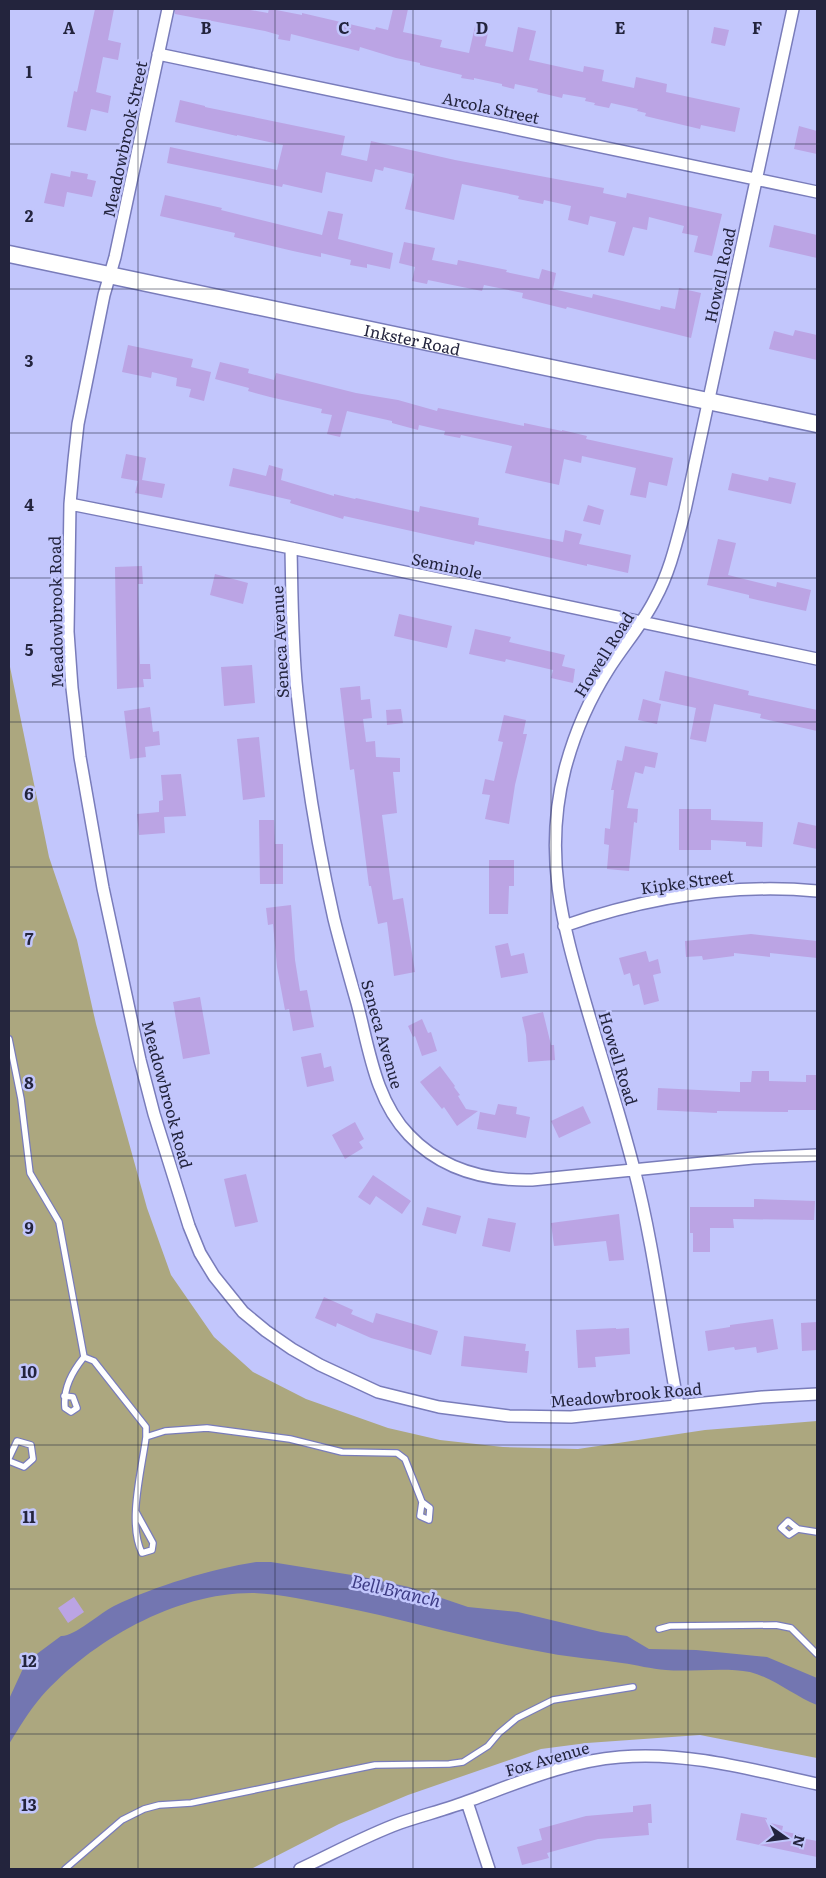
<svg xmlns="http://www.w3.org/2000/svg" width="826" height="1878" viewBox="0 0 826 1878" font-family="Literata,serif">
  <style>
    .green { fill: #aca77f }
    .water { fill: #7376b1 }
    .building { fill: #bba4e4 }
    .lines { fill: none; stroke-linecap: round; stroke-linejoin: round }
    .lane-casing { stroke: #797cba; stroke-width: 8 }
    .street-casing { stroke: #797cba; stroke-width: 14 }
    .secondary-casing { stroke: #797cba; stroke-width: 19 }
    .lane { stroke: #fff; stroke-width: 5.5 }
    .street { stroke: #fff; stroke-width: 11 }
    .secondary { stroke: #fff; stroke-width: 16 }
    .grid { fill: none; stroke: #23243d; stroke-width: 1; stroke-opacity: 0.55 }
    .labels { text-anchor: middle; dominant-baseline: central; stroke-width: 5; stroke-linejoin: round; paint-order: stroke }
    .street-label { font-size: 16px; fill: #23243d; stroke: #c2c6fc }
    .water-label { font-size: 18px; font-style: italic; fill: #3e3c85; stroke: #c2c6fc }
    .grid-label { font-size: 16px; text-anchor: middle; font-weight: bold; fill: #23243d; stroke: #c2c6fc; stroke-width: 5; stroke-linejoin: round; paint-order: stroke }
  </style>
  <rect width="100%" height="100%" fill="#c2c6fc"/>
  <!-- green -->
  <path class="green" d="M9 662 49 857 77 940 96 1024 147 1208 171 1275 214 1337 253 1372 306 1399 388 1428 440 1440 503 1447 578 1449 705 1430 817 1421V1758L700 1735 587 1743 541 1749 408 1795 339 1824 251 1869H9Z"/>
  <!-- water -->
  <path class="water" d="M256 1562H271L358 1576 409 1587 468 1607 518 1612 601 1632 627 1636 649 1649 696 1650 767 1657 817 1678V1705C794 1696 774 1678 750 1672 725 1667 692 1672 666 1670 651 1669 637 1665 622 1663 598 1659 573 1658 548 1653 477 1641 408 1620 337 1606 310 1601 282 1594 254 1593 177 1592 92 1640 41 1697 29 1711 19 1728 9 1744V1699L26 1662 61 1636C74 1637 100 1613 114 1606 155 1586 211 1569 256 1562Z"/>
  <!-- building -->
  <path class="building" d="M95 9H114L108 40 121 43 118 60 103 57 96 92 111 96 108 113 91 109 86 131 67 127 74 91 77 92Z
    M175 9H245L268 13 269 9H271L302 15V13L375 30 376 27 388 30 393 9H408L403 32 442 40 440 47 469 53 476 22 490 24 485 46 513 52 518 27 536 31 529 60 583 72 584 66 604 70 602 81 634 88 636 77 667 84 666 92 740 108 735 132 701 125 700 129 645 116 646 113 637 111 638 109 611 103 609 108 594 105 595 103 585 101 586 98 563 94 562 98 537 92 538 89 515 84 514 89 502 86V84L474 78V80L461 78 462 75 420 65V63L396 58 360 47 359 51 291 34 290 41 278 39 279 35 265 31 175 14Z
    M714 27 729 30 725 46 711 43Z
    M180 100 205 106V107L345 136 341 155 367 161 371 141 455 160 604 188 603 193 626 198 627 193 722 214 712 256 694 252 698 236 682 233 684 226 649 217 647 230 633 227 624 256 608 252 616 222 590 216 588 225 568 220 571 206 544 200 543 204 518 199 519 196 462 184 454 220 405 209 414 174 384 167 383 171 375 169 372 182 326 172 322 193 283 184 282 187 167 163 170 147 277 170 283 145 237 135V136L175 122Z
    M799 126 817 131V154L794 149Z
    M71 171 88 174 87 179 96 181 92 197 67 192 64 207 44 203 51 173 70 177Z
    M165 195 222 208 221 210 322 235 328 211 343 214 338 239 393 253 390 269 367 264V268L350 265 351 260 321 253V257L293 251 234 237 235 233 160 216Z
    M774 225 817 235V258L769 247Z
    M404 242 435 248 432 260 457 265 458 260 507 270 506 272 539 279 542 269 556 273 553 289 592 298 593 294 660 310 661 306 675 309 679 288 701 293 691 338 567 307 566 309 522 298 523 293 484 285 482 291 428 280 427 284 412 281 415 267 399 263Z
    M795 330 817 335V360L769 349 774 331 793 336Z
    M128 345 193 359 191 367 211 372 204 401 189 397 191 389 176 386 177 378 152 372 151 378 122 372Z
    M220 362 249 369 248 373 274 380 276 373 356 393 398 400 437 411 438 408 524 426V423L562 431V430L587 436 586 439 673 458 667 486 649 482 646 498 630 495 636 468 582 456 581 463 564 459 559 485 505 473 512 446 461 435 460 438 444 435 445 431 419 425 418 430 392 423V421L347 411 340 437 327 434 332 415 321 413 322 409 270 397 248 391 249 388 215 379Z
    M126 454 146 458 142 480 165 484 162 498 135 493 138 481 121 478Z
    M269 465 283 469 281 480 334 496V494L355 499 356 498 419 512 420 506 479 518 478 525 563 542 565 530 582 534 579 544 631 555 628 573 587 564V566L475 541 474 545 344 516 343 519 290 503 291 500 229 486 233 468 266 476Z
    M732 473 768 481 769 477 796 483 791 504 728 490Z
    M588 505 604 510 600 525 583 521Z
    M718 539 736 543 728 575 776 587 777 582 811 590 806 611 749 598V595L707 585Z
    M142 566 143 584H138L140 664H150L151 679H143L144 687 117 689 115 567Z
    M215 574 248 583 243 604 210 595Z
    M399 614 452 626 447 648 394 636Z
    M475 629 511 637 509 642 565 655 562 666 575 669 573 683 551 678 553 670 506 659 505 662 469 654Z
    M252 665 255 703 224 706 221 667Z
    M665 671 749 691 748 695 817 710V731L760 718 761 714 714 704 706 742 690 739 696 708 659 700Z
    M360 686 361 700 370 699 372 718 363 719 366 742 375 741 376 757 400 758V772H393L397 813 382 815 393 900 403 898 415 972 394 976 387 922 378 924 371 886H369L354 769 350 770 344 721 340 688Z
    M643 699 661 704 657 724 638 720Z
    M150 707 153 732 159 731 160 745 145 747 146 757 130 759 124 711Z
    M401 709 403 723 387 725 386 710Z
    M504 715 526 720 523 734H527L515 785 509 824 485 819 490 795 482 794 485 779 494 781 503 742 498 741Z
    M259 737 265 797 243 800 237 739Z
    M625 746 658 753 655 768 645 766 643 774 635 772 627 808 638 809 637 823 634 822 629 871 607 869 609 845 604 844 605 828 610 829 614 790H611L617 760 622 761Z
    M181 774 186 816 164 817 165 833 139 835 137 814 159 812V801L163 800 161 775Z
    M679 809H711V820L763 822 762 847 746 846V842L711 840V850H679Z
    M259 820H274L275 844H283V884H260Z
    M798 822 817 826V849L793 844Z
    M489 860H514V886H509L508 914H489Z
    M291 905 295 960 300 991 307 990 314 1027 293 1031 289 1009 285 1010 277 967 273 924 268 925 266 908Z
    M751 934 817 941V958L770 953V957L734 953V956L703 960 702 956 686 957 685 941Z
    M508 943 511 956 524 953 528 973 501 978 495 946Z
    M646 951 649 962 658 959 661 973 653 975 659 1001 644 1005 639 984 633 986 630 973 624 975 619 958Z
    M200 997 210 1054 183 1059 173 1002Z
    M543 1012 551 1045H554L555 1060 528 1062 526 1035 522 1017Z
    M422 1019 428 1033 431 1032 437 1051 422 1056 415 1036 413 1037 408 1026Z
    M321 1053 324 1068 331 1066 334 1081 307 1087 301 1057Z
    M440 1066 455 1086 454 1087 460 1095 458 1096 466 1109 478 1111 457 1126 444 1107 442 1109 420 1082Z
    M752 1071H769V1081L806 1082V1075H817V1110H788V1112L717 1111V1113L657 1110 658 1088 740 1092V1082H751Z
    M498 1104 517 1107 516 1114 530 1117 526 1138 477 1129 480 1112 495 1115Z
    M583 1106 591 1123 559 1138 551 1121Z
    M355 1122 364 1139 359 1142 363 1148 345 1159 332 1135Z
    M246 1174 258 1222 235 1227 224 1179Z
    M373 1175 411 1201 402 1214 376 1196 370 1205 358 1197Z
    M754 1199 815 1201 814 1220 733 1219 734 1228H710V1252H693V1233H690V1207H754Z
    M427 1207 461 1216 456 1234 422 1225Z
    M619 1214 624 1260 609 1261 606 1241 554 1246 551 1223Z
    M488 1218 516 1223 510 1252 482 1246Z
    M324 1297 353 1310 351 1314 373 1323 376 1313 438 1331 431 1355 371 1338 337 1323 336 1327 315 1318Z
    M773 1319 778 1349 757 1353 756 1347 735 1350 734 1347 708 1351 705 1331 730 1327V1325Z
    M817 1322V1350L802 1351 801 1323Z
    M616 1328V1329L629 1328 630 1354 595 1357 596 1367 578 1368 576 1330Z
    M464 1336 526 1344 525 1351H529L527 1373 461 1366Z
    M74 1597 84 1612 68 1623 58 1608Z
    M651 1804 652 1823H648L649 1835 598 1839 547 1853 549 1858 522 1865 517 1847 542 1840 539 1829 586 1816 633 1812V1806Z
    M741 1813 767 1818 766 1822 783 1826 782 1831 801 1835V1838L817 1841V1857L736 1840Z"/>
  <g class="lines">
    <defs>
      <path id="lane" d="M9 1039 21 1099 30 1173 59 1222 84 1357
        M64 1396 73 1397 77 1408 71 1412 65 1408C63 1388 72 1372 84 1357L94 1361 146 1427V1437
        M9 1458 17 1441 31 1445 33 1459 24 1467 9 1461
        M136 1512 153 1543 152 1550 142 1553C127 1523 142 1469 146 1437L165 1431 207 1428 290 1439 342 1452 397 1453 405 1459 422 1502 430 1508 429 1520 420 1516 422 1502
        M798 1529 789 1535 781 1528 788 1521 798 1529 817 1532
        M659 1629 670 1626 776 1625 791 1628 817 1654
        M65 1869 122 1820 144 1809 159 1805 191 1803 375 1765 449 1764 463 1762 488 1746 499 1733 517 1718 553 1700 633 1687"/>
      <path id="street" d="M168 9 115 257 104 295 78 424 74 460 70 504 68 632 72 688 80 757 103 888 140 1060 154 1114 189 1226 200 1253 214 1276 243 1312 266 1331 292 1349 320 1365 378 1392 439 1407 509 1416 571 1417 762 1397 817 1394
        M158 54 817 192
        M70 504 291 548 817 659
        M291 548C292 596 292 644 297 692 305 768 317 844 334 919 341 947 349 975 357 1003 369 1048 375 1100 409 1135 441 1169 486 1181 532 1180L753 1158 817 1155
        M564 926C645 898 731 883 817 891
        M678 1405C663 1326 654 1246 634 1169 620 1114 602 1060 586 1005 562 923 543 855 565 769 574 735 589 700 608 670 623 646 642 625 655 599 670 572 677 540 685 510L793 9
        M467 1802 489 1869
        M300 1869C332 1854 367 1835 400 1823 423 1815 448 1809 471 1800 520 1782 568 1761 620 1757 686 1751 753 1770 817 1784"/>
      <g id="secondary">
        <path id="s1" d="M9 254 817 424"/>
      </g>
    </defs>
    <!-- lane casing -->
    <use href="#lane" class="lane-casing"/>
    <!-- street casing -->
    <use href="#street" class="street-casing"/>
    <!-- secondary casing -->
    <use href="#secondary" class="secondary-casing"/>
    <!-- lane -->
    <use href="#lane" class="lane"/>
    <!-- street -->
    <use href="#street" class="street"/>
    <!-- secondary -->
    <use href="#secondary" class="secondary"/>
  </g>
  <!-- grid -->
  <path class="grid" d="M138 9V1869M275 9V1869M413 9V1869M551 9V1869M688 9V1869M9 144H817M9 289H817M9 433H817M9 578H817M9 722H817M9 867H817M9 1011H817M9 1156H817M9 1300H817M9 1445H817M9 1589H817M9 1734H817"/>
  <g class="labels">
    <!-- street labels -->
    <g class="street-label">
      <text transform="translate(491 107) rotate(12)">Arcola Street</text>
      <text transform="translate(124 139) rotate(-78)">Meadowbrook Street</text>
      <text transform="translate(719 275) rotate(-78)">Howell Road</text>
      <text stroke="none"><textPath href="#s1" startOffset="412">Inkster Road</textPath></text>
      <text transform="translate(447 565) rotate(12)">Seminole</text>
      <text transform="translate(55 612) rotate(-91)">Meadowbrook Road</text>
      <text transform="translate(279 642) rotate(-93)">Seneca Avenue</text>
      <text transform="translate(603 654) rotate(-58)">Howell Road</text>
      <text transform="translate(687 881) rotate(-8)">Kipke Street</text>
      <text transform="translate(383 1034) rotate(74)">Seneca Avenue</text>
      <text transform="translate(619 1058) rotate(73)">Howell Road</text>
      <text transform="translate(168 1094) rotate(75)">Meadowbrook Road</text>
      <text transform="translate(626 1394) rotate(-5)">Meadowbrook Road</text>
      <text transform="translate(547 1758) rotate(-16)">Fox Avenue</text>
    </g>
    <!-- water labels -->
    <g class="water-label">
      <text transform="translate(396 1590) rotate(13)">Bell Branch</text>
    </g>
  </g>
  <g class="grid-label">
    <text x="69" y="34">A</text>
    <text x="206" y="34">B</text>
    <text x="344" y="34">C</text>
    <text x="482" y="34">D</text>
    <text x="620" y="34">E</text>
    <text x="757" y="34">F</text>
    <text x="29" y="78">1</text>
    <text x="29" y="222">2</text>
    <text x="29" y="367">3</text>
    <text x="29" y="511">4</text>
    <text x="29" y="656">5</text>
    <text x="29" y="800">6</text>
    <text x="29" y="945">7</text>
    <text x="29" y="1089">8</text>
    <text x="29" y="1234">9</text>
    <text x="29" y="1378">10</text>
    <text x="29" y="1523">11</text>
    <text x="29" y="1667">12</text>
    <text x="29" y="1811">13</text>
  </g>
  <!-- border -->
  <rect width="826" height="1878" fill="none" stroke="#23243d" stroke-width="20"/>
  <!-- north arrow -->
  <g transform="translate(786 1838) rotate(104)" stroke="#c2c6fc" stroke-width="4" paint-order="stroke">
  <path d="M0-4L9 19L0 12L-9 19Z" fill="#23243d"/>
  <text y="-8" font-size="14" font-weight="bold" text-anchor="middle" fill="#23243d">N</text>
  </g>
</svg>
